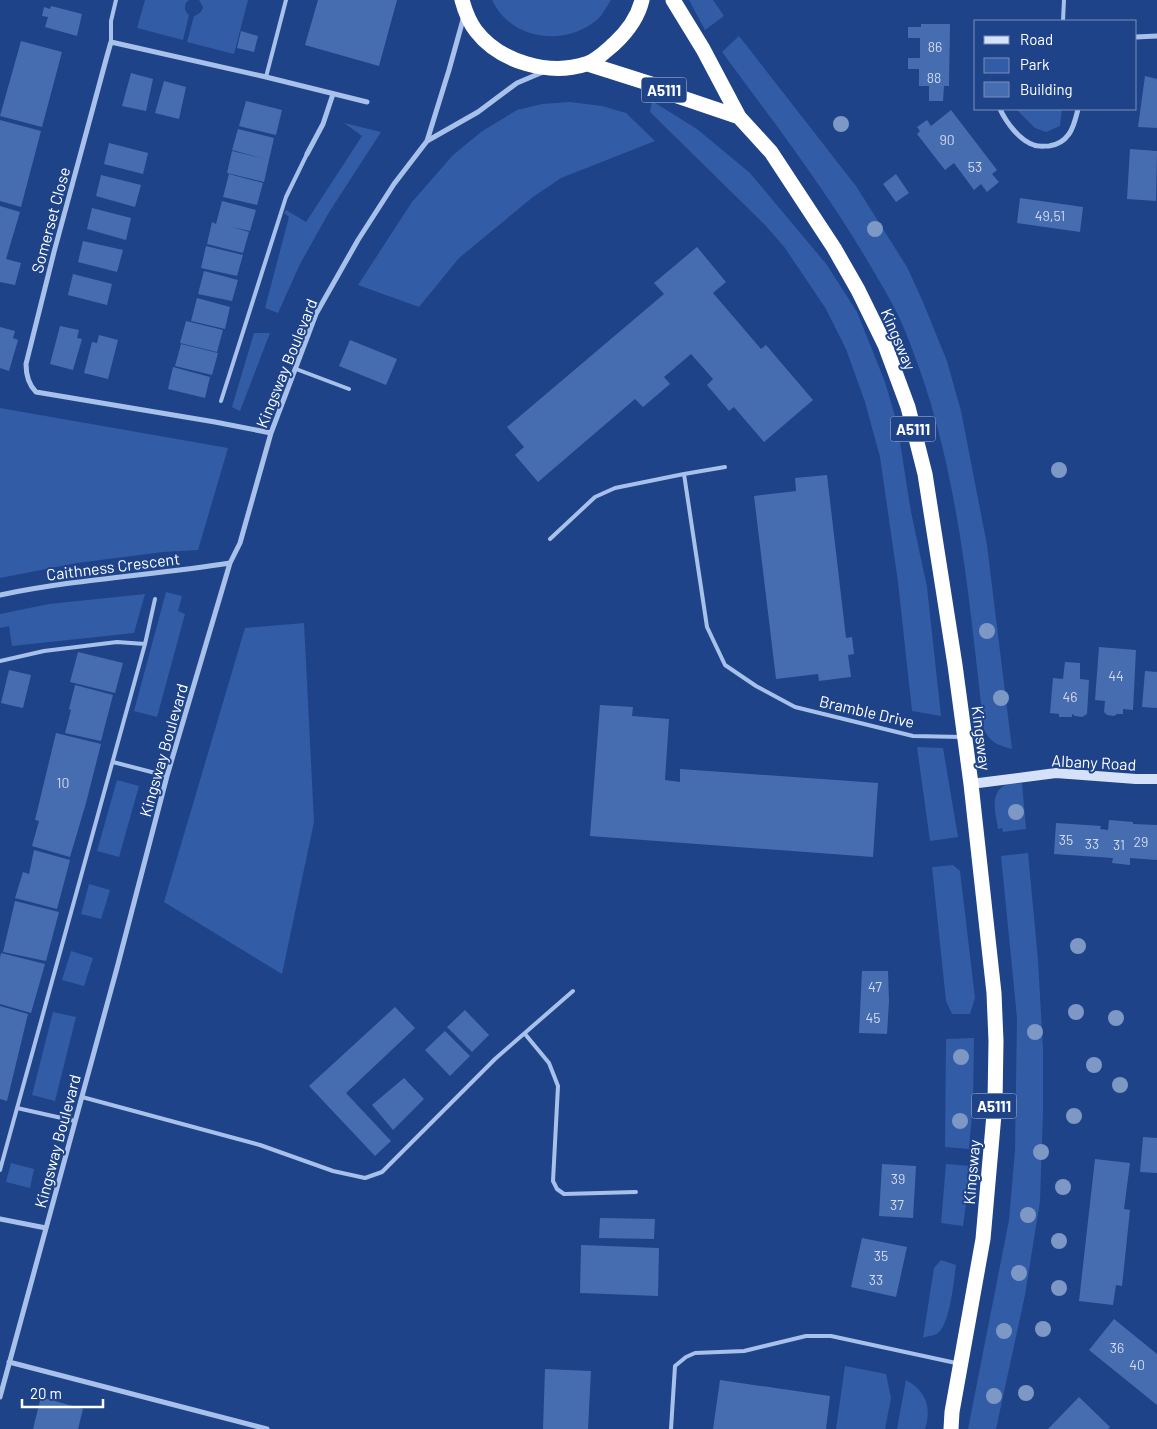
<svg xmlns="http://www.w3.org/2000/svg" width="1157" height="1429" viewBox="0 0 1157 1429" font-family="Barlow,sans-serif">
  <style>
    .green { fill: #325ca6 }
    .building { fill: #476db1 }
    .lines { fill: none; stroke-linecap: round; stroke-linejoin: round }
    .lane { stroke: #a8c1eb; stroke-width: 4 }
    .street { stroke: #a8c1eb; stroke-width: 5 }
    .secondary { stroke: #d4e1f8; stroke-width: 10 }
    .highway { stroke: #fff; stroke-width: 15 }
    .tree { fill: #7e98c6 }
    .labels { text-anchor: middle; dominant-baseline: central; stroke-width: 4; stroke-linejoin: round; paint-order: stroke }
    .number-label { font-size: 14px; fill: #d1daec }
    .shield { fill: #1e4388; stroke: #bcc7db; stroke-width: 1 }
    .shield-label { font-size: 15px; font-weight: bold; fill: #fff }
    .street-label { font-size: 16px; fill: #fff; stroke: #1e4388 }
  </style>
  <rect width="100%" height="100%" fill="#1e4388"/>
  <!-- green -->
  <path class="green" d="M145 0H189C183 4 184 11 189 15L183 40 137 28Z
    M199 0H248L234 54 187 42 194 16C199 14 202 12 203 7Z
    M492 0H611C607 6 603 14 598 19 566 47 511 41 492 0Z
    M689 0H713L724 16 705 30Z
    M739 36 856 186 907 267 923 302 947 361 961 411 987 545 1012 749C999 746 991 743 984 730 969 601 959 468 911 346 907 336 903 325 898 315 891 300 882 286 874 272 830 195 775 124 722 52Z
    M652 101 697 129 750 173 827 265 857 312 885 382 897 423 911 512 927 587 941 716 912 711 898 582 880 457 865 402 846 349 826 309 785 248 766 226 650 112Z
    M570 102 602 106 626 113 655 141 561 178 533 197 459 258 419 307 358 285 412 202 453 155 481 132 517 110 542 104Z
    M1016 109H1062L1060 126 1046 132 1035 128Z
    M344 123 381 132 328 214 300 264 278 313 265 308 289 217 284 213 286 210 306 222 362 136Z
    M254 333H270L240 411 232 407Z
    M0 408 228 448 198 550 163 552 77 563 0 578Z
    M166 592 182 596 178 611 185 614 157 717 134 711Z
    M145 594 134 633 12 646 9 626 0 628V614L49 604Z
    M304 623 314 822 282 974 164 902 245 628Z
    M917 747 943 748 958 837 930 841Z
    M117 780 139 786 119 857 97 851Z
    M1022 783 1026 829 1003 832 1002 828 998 829C996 816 990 796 1002 787 1007 783 1016 784 1022 783Z
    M1028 853 1038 960 1043 1048V1112L1040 1201 1025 1295 996 1429H968L1009 1220 1015 1150 1017 1018 1001 856Z
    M953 865 960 871 975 998 970 1014H952L946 1001 932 867Z
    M89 884 110 890 101 919 81 914Z
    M71 951 93 958 84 986 62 980Z
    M53 1012 76 1017 55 1101 32 1095Z
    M974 1038 973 1104 969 1149 945 1147 946 1039Z
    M11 1163 34 1169 30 1188 6 1182Z
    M946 1164 971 1166 963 1226 941 1223Z
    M941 1260 956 1265C954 1280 950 1324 938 1333 935 1336 927 1336 923 1338L934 1268Z
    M845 1366 886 1374 891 1398 885 1429H836Z
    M906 1380C926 1391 932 1407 925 1429H897Z"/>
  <!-- building -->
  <path class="building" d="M318 0H397L379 66 305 45Z
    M51 6 82 14 77 36 45 27 48 17 42 16 44 7 50 9Z
    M921 24H950L949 86H944L943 101H929V86H919V69H908V58H920V38H908V27H921Z
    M241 31 258 36 254 52 237 48Z
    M21 41 62 52 42 127 0 116Z
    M131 73 153 79 146 111 122 106Z
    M1145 76 1157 79V128L1138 127Z
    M164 81 186 87 179 119 155 113Z
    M246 101 282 110 276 135 239 126Z
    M951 110 997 170 992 174 999 182 987 192 981 184 974 190 954 163 945 170 917 134 920 131 917 127 927 120 931 126Z
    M0 120 41 131 21 207 0 201Z
    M238 129 274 138 269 160 232 150Z
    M109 143 148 153 143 174 104 164Z
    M1130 149 1157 151 1156 201 1127 199Z
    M232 151 269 160 264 182 227 173Z
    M229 174 263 183 257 205 223 197Z
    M896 174 909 193 896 202 883 184Z
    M101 175 141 185 135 207 96 196Z
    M1020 198 1083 207 1080 232 1017 223Z
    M222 201 256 210 250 231 232 227 249 232 243 253 207 244 212 222 216 224Z
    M0 206 20 212 6 259 21 263 15 285 0 282Z
    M92 208 131 218 126 240 87 229Z
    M83 241 123 250 117 272 78 262Z
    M206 246 243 255 237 276 201 268Z
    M697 247 726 282 713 293 761 349 766 345 813 400 764 442 734 407 729 411 707 385 713 379 691 354 664 377 670 384 643 407 635 399 538 482 515 455 524 447 507 427 664 294 654 283Z
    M204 271 238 280 232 301 198 294Z
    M73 274 112 284 107 305 68 295Z
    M197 298 230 307 225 329 191 321Z
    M186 321 223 330 217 352 180 343Z
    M60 326 79 330 77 338 82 339 73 370 50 364Z
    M0 327 15 331 13 338 18 340 9 371 0 368Z
    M99 335 118 340 108 379 84 373 92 342 97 343Z
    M350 340 397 359 386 385 339 366Z
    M181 344 218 353 212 375 175 366Z
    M173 367 210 377 205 398 168 389Z
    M827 475 846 638 852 637 854 654 848 655 851 677 819 681 818 674 776 679 754 496 796 491 795 478Z
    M1099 647 1136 650 1133 710 1123 709V714H1117L1114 716 1107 715 1104 712 1105 701 1095 700Z
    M78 652 123 663 115 693 70 682Z
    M1065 662 1080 663V679L1089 680 1087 714 1082 717 1075 716 1072 714V717H1059V714L1050 713 1053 678 1063 679Z
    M9 670 31 675 23 708 1 703Z
    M1145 671 1157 672V708L1142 707Z
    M75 685 113 695 101 741 65 733 71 710 69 709Z
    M600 705 633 707 632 716 669 719 665 780 680 782V769L878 783 873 857 590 836Z
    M56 733 101 744 86 803 70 857 32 846 39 821 35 820Z
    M1109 820 1133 822V824L1157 825V860L1130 858V865L1112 863 1113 858 1054 854 1056 823 1101 826 1100 829 1108 830Z
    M34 850 70 860 57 909 15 898 23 872 29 874Z
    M15 901 59 912 46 961 3 952Z
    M1 953 45 964 31 1013 0 1004V958Z
    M862 971H888L889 1001 887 1034 859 1033Z
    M0 1006 28 1014 7 1101 0 1099Z
    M395 1007 415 1028 346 1093 391 1141 375 1156 309 1086Z
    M465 1010 489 1035 472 1052 447 1027Z
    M445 1031 470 1056 450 1076 425 1050Z
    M404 1078 424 1099 393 1130 372 1105Z
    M1143 1137 1157 1138V1173L1140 1172Z
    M1095 1159 1130 1163 1124 1209 1130 1210 1122 1286 1116 1285 1113 1305 1079 1301Z
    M882 1164 916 1166 913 1218 879 1216Z
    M600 1218 655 1219 654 1239 599 1238Z
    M862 1238 907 1247 896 1297 851 1287Z
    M581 1245 659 1248 658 1296 580 1293Z
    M1114 1319 1157 1354V1405L1089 1350Z
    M545 1369 591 1371 588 1429H543Z
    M720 1380 830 1396 826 1429H713Z
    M41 1397 83 1409 78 1429H33Z
    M1079 1397 1110 1427 1108 1429H1048Z"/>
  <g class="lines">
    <!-- lane -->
    <path class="lane" d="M1063 21 1064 0
      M111 42V21L116 0
      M266 77 286 0
      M296 369 349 389
      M221 401 286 197 307 154
      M684 474 725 467
      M550 539 595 497 615 488 684 474 707 627 725 665 756 686 795 707 913 736 962 737
      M0 661 44 651 117 642 145 644
      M113 762 167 776
      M525 1034 549 1063 558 1086 553 1181 557 1189 564 1194 636 1192
      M82 1097 260 1145 333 1171 365 1178 382 1172 495 1059 573 991
      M17 1108 75 1121
      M0 1170 145 644 155 599
      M671 1429 675 1366 686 1357 695 1353 744 1351 806 1336H831L956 1363"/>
    <!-- street -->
    <path class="street" d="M1136 37 1157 36
      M1000 109C1006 122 1019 140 1034 145 1038 147 1044 146 1049 146 1057 145 1064 141 1069 134 1074 127 1076 117 1078 109
      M427 141 478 112 517 83 543 72
      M307 154 323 124 333 94
      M271 433 215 422 36 392C28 384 26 375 26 364L54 252 107 56 111 42 266 77 367 102
      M0 595C76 579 154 575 230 563
      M0 1219 46 1228
      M9 1362 267 1429
      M0 1397 117 968 167 776 230 563 240 543 271 433 316 314 358 240 394 184 427 141 449 70 464 16"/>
    <!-- secondary -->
    <path class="secondary" d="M971 784 1056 773 1136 779H1157"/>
    <!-- highway -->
    <path class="highway" d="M462 0C465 11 469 22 476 31 500 62 549 76 586 64 596 61 606 51 614 44 627 32 638 17 642 0
      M673 0 703 49 739 117 771 152 834 248 858 290 885 345 908 407 925 474 955 665 971 784 994 993 996 1041 995 1103 983 1239 952 1412 951 1429
      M588 64 651 84 674 95 739 117"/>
  </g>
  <!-- trees -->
  <g class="tree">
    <circle cx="841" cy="124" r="8"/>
    <circle cx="875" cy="229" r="8"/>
    <circle cx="1059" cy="470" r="8"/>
    <circle cx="987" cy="631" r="8"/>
    <circle cx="1001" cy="698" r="8"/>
    <circle cx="1016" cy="812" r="8"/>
    <circle cx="1078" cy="946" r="8"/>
    <circle cx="1076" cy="1012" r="8"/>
    <circle cx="1116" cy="1018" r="8"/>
    <circle cx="1035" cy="1032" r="8"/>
    <circle cx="961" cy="1057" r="8"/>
    <circle cx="1094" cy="1065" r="8"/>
    <circle cx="1120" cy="1085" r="8"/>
    <circle cx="1074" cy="1116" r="8"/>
    <circle cx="960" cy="1121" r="8"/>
    <circle cx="1041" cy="1152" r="8"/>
    <circle cx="1063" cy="1187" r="8"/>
    <circle cx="1028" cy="1215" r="8"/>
    <circle cx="1059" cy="1241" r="8"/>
    <circle cx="1019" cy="1273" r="8"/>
    <circle cx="1059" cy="1288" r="8"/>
    <circle cx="1043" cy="1329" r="8"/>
    <circle cx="1004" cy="1331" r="8"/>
    <circle cx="1026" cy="1393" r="8"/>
    <circle cx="994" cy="1396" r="8"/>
  </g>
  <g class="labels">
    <!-- number labels -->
    <g class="number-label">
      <text x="935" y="46">86</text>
      <text x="934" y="77">88</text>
      <text x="947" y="139">90</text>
      <text x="975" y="166">53</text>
      <text x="1050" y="215">49,51</text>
      <text x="1116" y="675">44</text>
      <text x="1070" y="696">46</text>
      <text x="63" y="782">10</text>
      <text x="1066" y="839">35</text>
      <text x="1141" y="841">29</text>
      <text x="1092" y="843">33</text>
      <text x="1119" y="844">31</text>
      <text x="875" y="986">47</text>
      <text x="873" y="1017">45</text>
      <text x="898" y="1178">39</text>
      <text x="897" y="1204">37</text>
      <text x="881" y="1255">35</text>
      <text x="876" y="1279">33</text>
      <text x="1117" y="1347">36</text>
      <text x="1137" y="1364">40</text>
    </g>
    <!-- shield labels -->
    <g class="shield">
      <rect x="641.5" y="77.5" width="45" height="25" rx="4"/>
      <rect x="890.5" y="416.5" width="45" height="25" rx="4"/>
      <rect x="971.5" y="1093.5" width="45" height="25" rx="4"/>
    </g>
    <g class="shield-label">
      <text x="664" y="90">A5111</text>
      <text x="913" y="429">A5111</text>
      <text x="994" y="1106">A5111</text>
    </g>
    <!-- street labels -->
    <g class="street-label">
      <text transform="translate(50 220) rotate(-75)">Somerset Close</text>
      <text transform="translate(899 339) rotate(67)">Kingsway</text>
      <text transform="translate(286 363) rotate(-68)">Kingsway Boulevard</text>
      <text transform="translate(113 566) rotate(-7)">Caithness Crescent</text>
      <text transform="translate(867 711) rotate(13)">Bramble Drive</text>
      <text transform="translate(982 738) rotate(83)">Kingsway</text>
      <text transform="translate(163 750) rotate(-74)">Kingsway Boulevard</text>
      <text transform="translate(1094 762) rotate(3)">Albany Road</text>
      <text transform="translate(57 1141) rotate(-75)">Kingsway Boulevard</text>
      <text transform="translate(971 1172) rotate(-85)">Kingsway</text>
    </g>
  </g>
  <!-- legend -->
  <rect x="974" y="20" width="162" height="90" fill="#1e4388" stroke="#788eb8"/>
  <rect x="984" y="36" width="25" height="8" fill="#d4e1f8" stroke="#788eb8"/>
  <text x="1020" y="45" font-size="15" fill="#ffffff">Road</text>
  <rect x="984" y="58" width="25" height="15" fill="#325ca6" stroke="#788eb8"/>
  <text x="1020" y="70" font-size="15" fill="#ffffff">Park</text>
  <rect x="984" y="82" width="25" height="15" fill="#476db1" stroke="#788eb8"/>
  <text x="1020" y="95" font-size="15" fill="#ffffff">Building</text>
  <!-- scale -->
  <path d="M22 1399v8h81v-8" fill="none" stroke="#ffffff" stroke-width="2.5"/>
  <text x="30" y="1399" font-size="15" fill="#ffffff" stroke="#1e4388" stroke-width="4" paint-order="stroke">20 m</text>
</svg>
